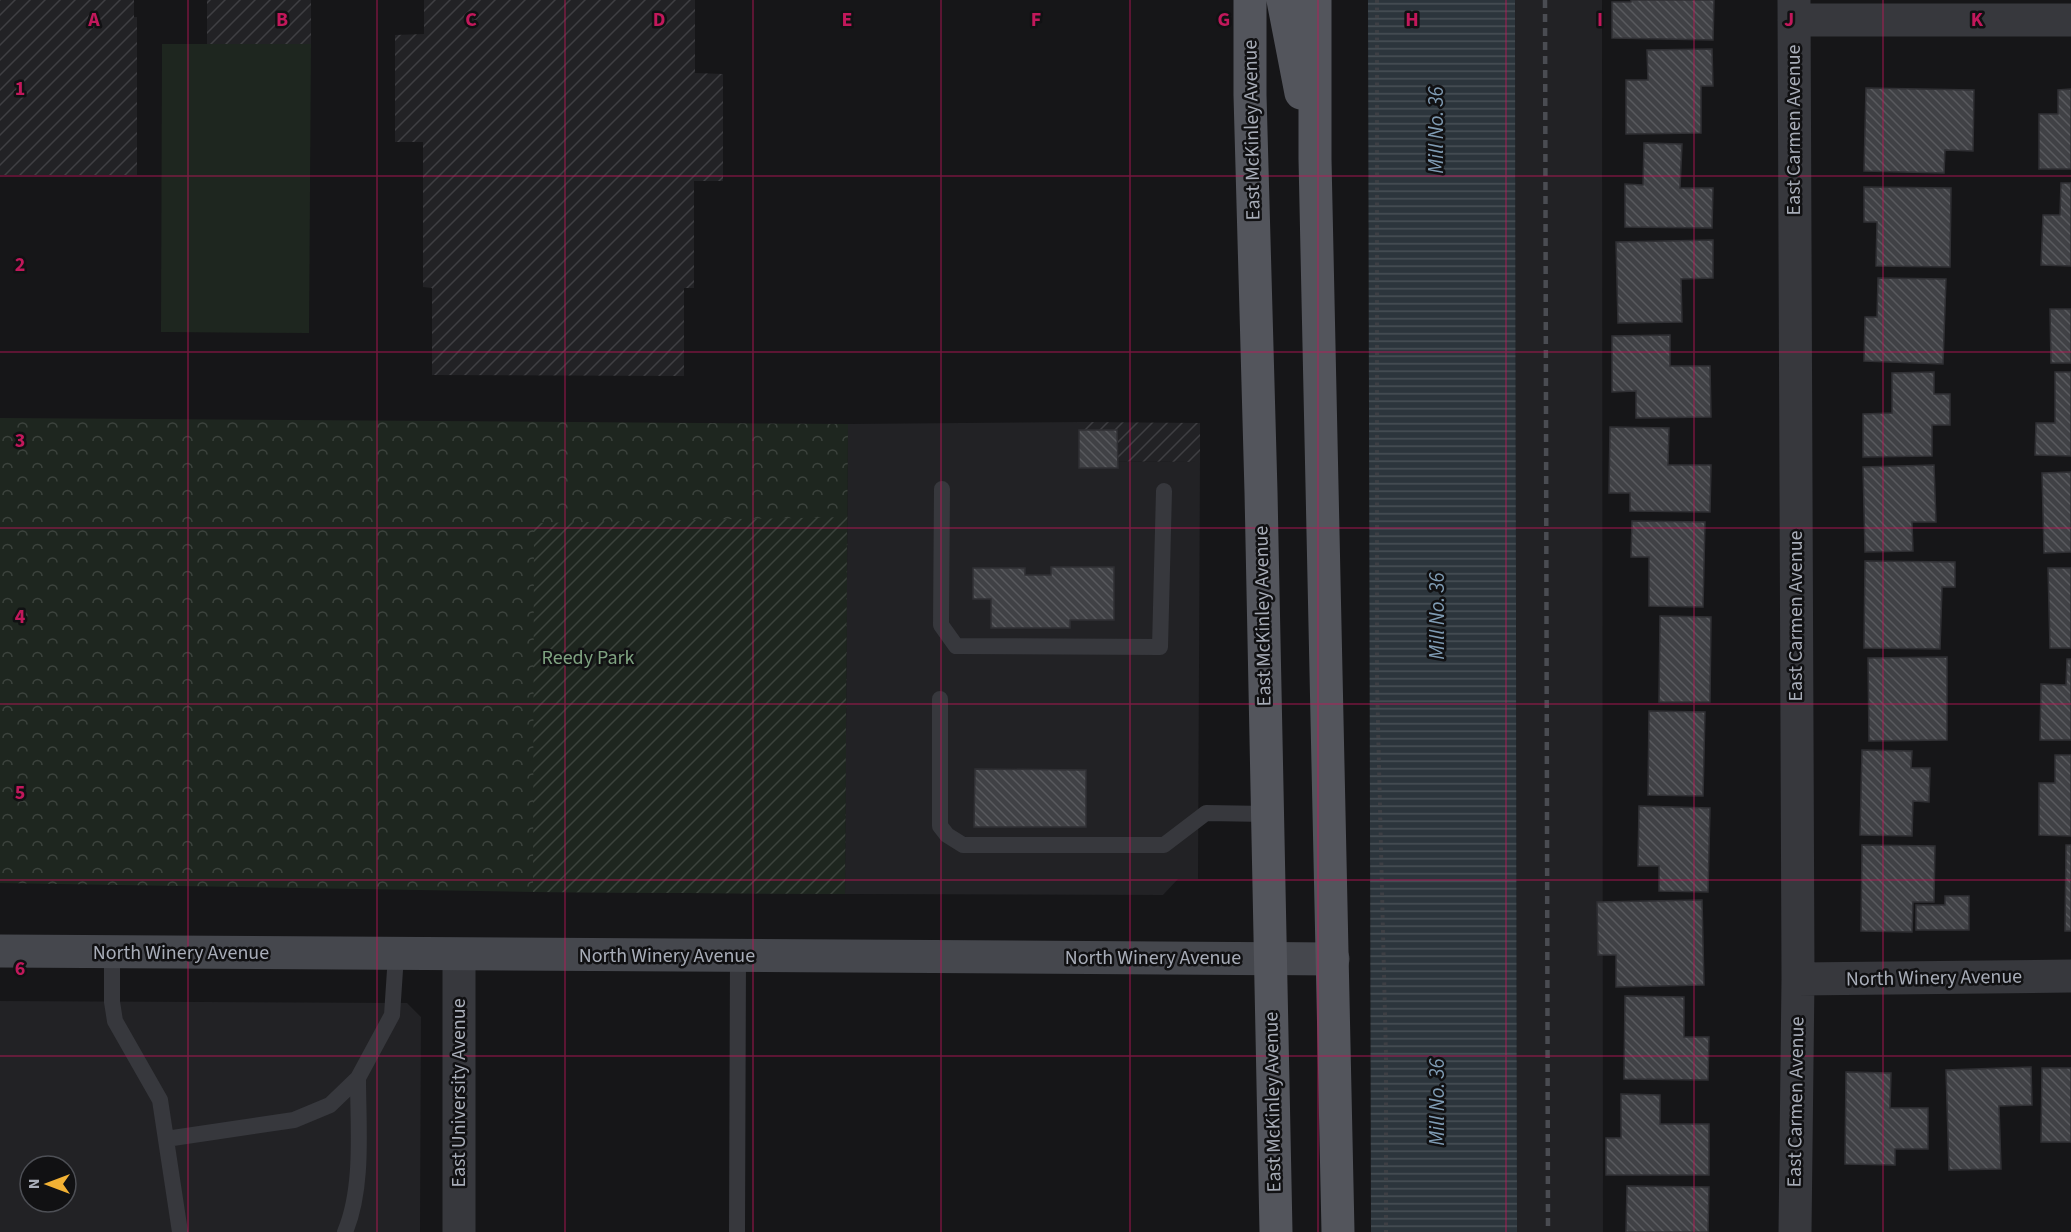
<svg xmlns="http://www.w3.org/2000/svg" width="2071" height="1232" viewBox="0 0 2071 1232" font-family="'Source Sans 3',sans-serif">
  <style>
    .built { fill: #222225; fill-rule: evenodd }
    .industrial { fill: url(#industrial-furrows) }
    .grass { fill: #1e261f }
    .park { fill: url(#park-crowns) }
    .garden { fill: url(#garden-furrows) }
    .water { fill: url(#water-rules) }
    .building { fill: url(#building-back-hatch); stroke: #303034; stroke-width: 1.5 }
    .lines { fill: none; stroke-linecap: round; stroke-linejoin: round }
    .path { stroke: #3d3f44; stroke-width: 4; stroke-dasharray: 3 4.5; stroke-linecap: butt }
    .lane { stroke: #37383d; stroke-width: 16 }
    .street { stroke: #37383d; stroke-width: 33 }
    .secondary { stroke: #45474d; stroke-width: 33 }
    .primary { stroke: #53555c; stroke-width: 33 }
    .rail { stroke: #4a4c52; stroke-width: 4.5; stroke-dasharray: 8 6; stroke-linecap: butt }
    .grid { fill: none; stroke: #c2185b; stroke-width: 1.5; stroke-opacity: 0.55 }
    .labels { text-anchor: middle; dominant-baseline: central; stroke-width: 5; stroke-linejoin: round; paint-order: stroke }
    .street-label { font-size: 20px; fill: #a8adb8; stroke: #111113 }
    .park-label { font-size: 20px; fill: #7fa381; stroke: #111113 }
    .water-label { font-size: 21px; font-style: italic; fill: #7f9bb3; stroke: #111113 }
    .grid-label { font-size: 20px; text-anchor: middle; font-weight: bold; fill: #c2185b; stroke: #111113; stroke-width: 5; stroke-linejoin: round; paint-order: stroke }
  </style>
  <defs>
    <pattern id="industrial-furrows" width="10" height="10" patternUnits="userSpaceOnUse" patternTransform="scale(1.5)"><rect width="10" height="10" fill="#222225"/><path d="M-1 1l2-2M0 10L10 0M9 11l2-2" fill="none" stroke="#3f3f43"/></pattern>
    <pattern id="park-crowns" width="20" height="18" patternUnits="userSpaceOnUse" patternTransform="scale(1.5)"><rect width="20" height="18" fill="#1e261f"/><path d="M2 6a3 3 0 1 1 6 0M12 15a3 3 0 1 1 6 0" fill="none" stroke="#3c433d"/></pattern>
    <pattern id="garden-furrows" width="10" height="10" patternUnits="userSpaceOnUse" patternTransform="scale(1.5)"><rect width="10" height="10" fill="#1e261f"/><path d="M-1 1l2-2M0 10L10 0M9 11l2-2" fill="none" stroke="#3c433d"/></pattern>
    <pattern id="water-rules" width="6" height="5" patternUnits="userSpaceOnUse" patternTransform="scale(1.5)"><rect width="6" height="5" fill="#2c353c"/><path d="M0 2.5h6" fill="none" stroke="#485056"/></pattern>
    <pattern id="building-back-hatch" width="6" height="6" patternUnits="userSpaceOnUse" patternTransform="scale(1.5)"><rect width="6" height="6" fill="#404145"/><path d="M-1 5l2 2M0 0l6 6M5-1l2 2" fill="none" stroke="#595a5e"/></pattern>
  </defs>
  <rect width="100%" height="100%" fill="#161618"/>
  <!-- built -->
  <path class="built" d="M1515 0H1602L1603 1232H1517Z
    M1082 422V461L1200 462 1198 879H1178L1163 895 845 894 848 424Z
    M0 1001 407 1003 421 1017 420 1232H0ZM30 1166H66V1202H30Z"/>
  <!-- industrial -->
  <path class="industrial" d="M0 0H134V17H137V175H0Z
    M207 0H311V44H207Z
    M424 0H695V73L723 74V181H694V288H684V376L432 375V288L423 287V142H395V35L424 34Z
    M1082 422 1200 423V462L1082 461Z"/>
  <!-- grass -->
  <path class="grass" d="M162 44H311L309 333 161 332Z"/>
  <!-- park -->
  <path class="park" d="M0 418 848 424 845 894 533 892 0 883Z"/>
  <!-- garden -->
  <path class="garden" d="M847 517 845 894 533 892 534 523Z"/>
  <!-- water -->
  <path class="water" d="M1368 0H1515L1517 1232H1371Z"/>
  <!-- building -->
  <path class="building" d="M1631 0H1714L1713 40 1612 38V2H1631Z
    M1712 49 1713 86H1701V133L1626 134V80H1648L1647 50Z
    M1866 88 1974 90 1973 151 1945 150 1944 173 1864 171Z
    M2071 89V169H2039V114H2058V90Z
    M1644 143 1682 144 1680 188H1713L1712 228 1625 227V184L1643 185Z
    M2061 183H2071V266L2041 265 2043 215H2060Z
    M1864 187 1951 188 1950 267 1876 266 1877 222H1864Z
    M1713 240V278L1681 279 1682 322 1618 323 1616 242Z
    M1878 278 1946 279 1943 364 1864 361 1865 317H1877Z
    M2050 309H2071V363H2051Z
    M1670 335V366H1710L1711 417 1636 418V391L1612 392V336Z
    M1934 372V394H1950V425H1932V456L1863 457V414L1892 413V373Z
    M2055 372H2071V456L2035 455 2036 423H2055Z
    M1610 427 1669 428 1668 465H1711L1710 512 1630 511V493H1609Z
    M1079 430H1117L1118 468H1079Z
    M1934 465 1936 522H1912L1913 551 1865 552 1863 467Z
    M2071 472V552L2044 553 2042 473Z
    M1632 521 1705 522 1703 607 1649 606V557H1631Z
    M1865 561 1955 562V587H1942L1940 649 1864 648Z
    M1051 567H1114V620H1070V628H991V599H973V568H1025V575H1051Z
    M2048 568H2071V648H2050Z
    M1660 616 1711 617 1710 702H1659Z
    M1947 657V740L1869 741 1868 658Z
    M2067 659H2071V740H2040L2041 684 2066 685Z
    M1649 711 1705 712 1703 796 1648 795Z
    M1862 750 1912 751 1911 768H1930L1929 802 1913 801 1912 836 1860 835Z
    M2055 755H2071V836L2039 835V783H2055Z
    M975 769 1086 770V827H974Z
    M1639 806 1710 808 1708 892 1659 891V866H1638Z
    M1862 845 1935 846 1934 902H1913L1912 932 1861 931Z
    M2066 845H2071V931H2065Z
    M1945 896H1969V930H1916V905H1945Z
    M1702 900 1704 985 1616 987V955H1598L1597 902Z
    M1625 996 1684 997V1037H1709L1708 1080 1624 1079Z
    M2031 1067 2032 1105 1999 1106 2001 1169 1949 1170 1946 1070Z
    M2042 1068H2071V1142H2041Z
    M1846 1072 1891 1073 1890 1108H1928V1149H1895V1165L1845 1164Z
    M1621 1094 1660 1095V1124H1709V1175H1606V1138H1621Z
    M1627 1186 1709 1187 1708 1232H1626Z"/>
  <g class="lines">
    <!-- path -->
    <path class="path" d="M1377 0V683L1386 1056V1232"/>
    <!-- lane -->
    <path class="lane" d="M942 489 941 625 956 646 1160 647 1164 491
      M940 699V826L947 835 963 845H1164L1206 813 1268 814
      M112 953V1002L115 1021 160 1100 180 1232
      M166 1139 294 1120 330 1105 358 1078 392 1015 396 955
      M345 1232C364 1187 358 1126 358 1078
      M737 1232 738 957"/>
    <!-- street -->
    <path class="street" d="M1794 0 1798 979 1795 1232
      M1794 20H2071
      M459 955V1232
      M1798 979 2071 976"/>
    <!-- secondary -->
    <path class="secondary" d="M0 951 1333 959"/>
    <!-- primary -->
    <path class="primary" d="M1250 0V95L1261 492 1276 1232
      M1283 0 1301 93
      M1315 0V159L1338 1232"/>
    <!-- rail -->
    <path class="rail" d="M1545 0 1548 1232"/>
  </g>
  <!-- grid -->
  <path class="grid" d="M188 0V1232M377 0V1232M565 0V1232M753 0V1232M941 0V1232M1130 0V1232M1318 0V1232M1506 0V1232M1694 0V1232M1883 0V1232M0 176H2071M0 352H2071M0 528H2071M0 704H2071M0 880H2071M0 1056H2071"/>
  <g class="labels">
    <!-- street labels -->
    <g class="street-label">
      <text transform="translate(1252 130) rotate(-91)">East McKinley Avenue</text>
      <text transform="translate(1794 130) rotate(-90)">East Carmen Avenue</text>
      <text transform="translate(1263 616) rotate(-91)">East McKinley Avenue</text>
      <text transform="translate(1796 616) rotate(-90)">East Carmen Avenue</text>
      <text x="181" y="953">North Winery Avenue</text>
      <text x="667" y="956">North Winery Avenue</text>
      <text x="1153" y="958">North Winery Avenue</text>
      <text transform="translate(1934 978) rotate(-1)">North Winery Avenue</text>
      <text transform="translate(459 1093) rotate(-90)">East University Avenue</text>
      <text transform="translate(1273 1102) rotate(-91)">East McKinley Avenue</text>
      <text transform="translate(1796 1102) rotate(-89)">East Carmen Avenue</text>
    </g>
    <!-- park labels -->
    <g class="park-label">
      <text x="588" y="658">Reedy Park</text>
    </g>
    <!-- water labels -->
    <g class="water-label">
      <text transform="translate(1436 130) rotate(-90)">Mill No. 36</text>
      <text transform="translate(1437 616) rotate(-90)">Mill No. 36</text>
      <text transform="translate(1437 1102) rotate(-90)">Mill No. 36</text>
    </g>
  </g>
  <g class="grid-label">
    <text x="94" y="26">A</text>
    <text x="282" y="26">B</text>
    <text x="471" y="26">C</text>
    <text x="659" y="26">D</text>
    <text x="847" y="26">E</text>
    <text x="1036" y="26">F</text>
    <text x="1224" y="26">G</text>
    <text x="1412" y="26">H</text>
    <text x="1600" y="26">I</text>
    <text x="1789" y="26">J</text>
    <text x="1977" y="26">K</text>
    <text x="20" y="95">1</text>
    <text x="20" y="271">2</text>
    <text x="20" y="447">3</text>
    <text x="20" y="623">4</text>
    <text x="20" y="799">5</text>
    <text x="20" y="975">6</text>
  </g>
  <!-- north arrow -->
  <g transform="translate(48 1184) rotate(270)"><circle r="28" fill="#111113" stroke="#4d4f55" stroke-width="1.5"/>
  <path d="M0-4.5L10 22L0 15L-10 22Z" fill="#f2b134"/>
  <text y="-9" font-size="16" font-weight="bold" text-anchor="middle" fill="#a8adb8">N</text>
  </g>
</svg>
